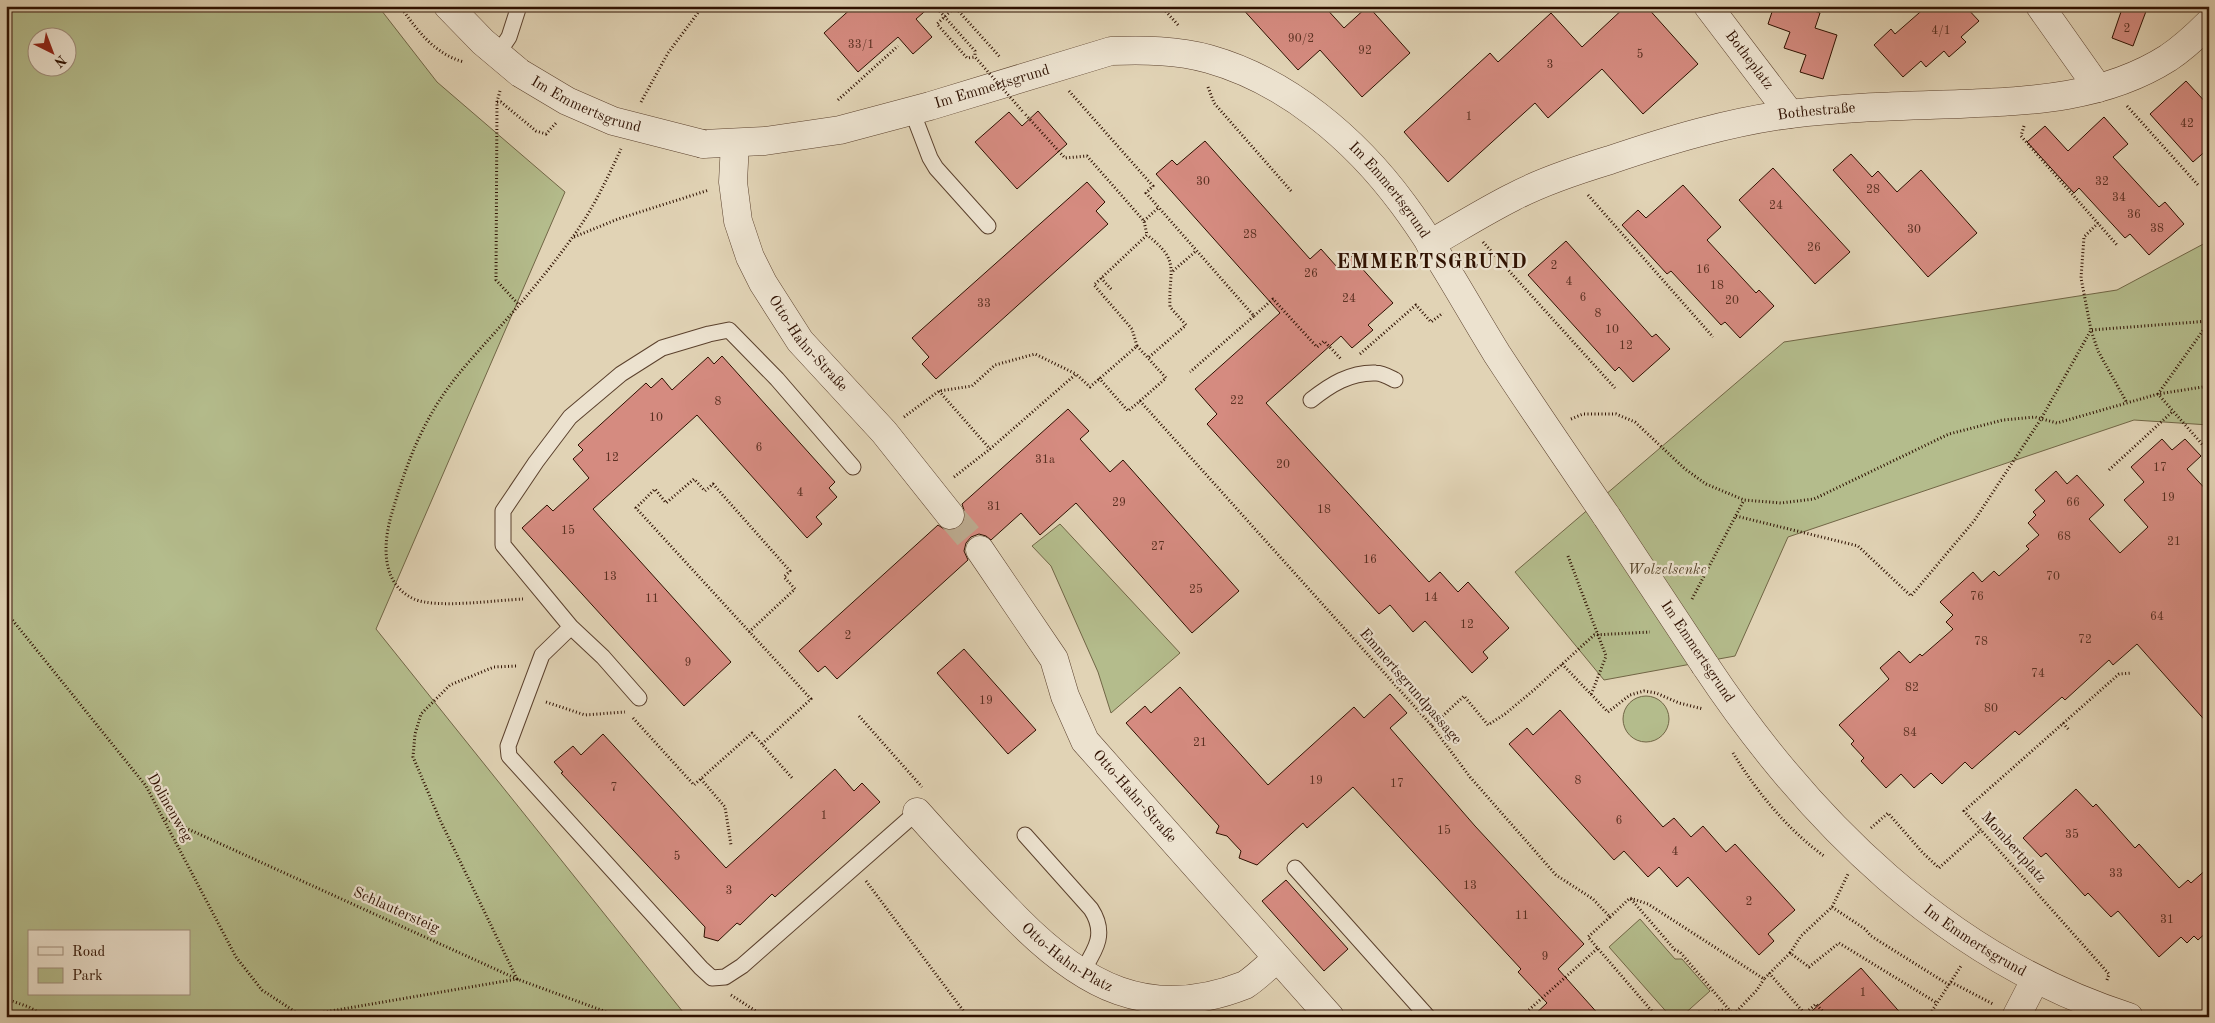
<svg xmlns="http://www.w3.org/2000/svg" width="2215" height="1023" viewBox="0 0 2215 1023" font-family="'Old Standard TT',serif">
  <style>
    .green { fill: #b4bc8c; stroke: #716646; fill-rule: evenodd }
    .building { fill: #d58b80; stroke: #2e1000 }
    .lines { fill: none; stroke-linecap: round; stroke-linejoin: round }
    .street-tunnel { stroke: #bdac91; stroke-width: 28; stroke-dasharray: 28 14; stroke-linecap: butt }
    .lane-casing { stroke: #5b412d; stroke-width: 17 }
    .street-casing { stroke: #5b412d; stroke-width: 29 }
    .path { stroke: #2e1000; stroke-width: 3; stroke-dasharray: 1 2.5; stroke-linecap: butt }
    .lane { stroke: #ece2cf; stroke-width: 15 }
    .street { stroke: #ece2cf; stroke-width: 28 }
    .street-bridge-casing { stroke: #5b412d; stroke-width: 29; stroke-linecap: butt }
    .path-bridge { stroke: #2e1000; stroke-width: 3; stroke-dasharray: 1 2.5; stroke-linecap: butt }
    .street-bridge { stroke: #ece2cf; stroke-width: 28 }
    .labels { text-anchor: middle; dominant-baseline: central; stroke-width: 4.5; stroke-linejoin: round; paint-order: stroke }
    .number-label { font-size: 12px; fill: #582f20 }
    .street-label { font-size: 15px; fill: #2e1000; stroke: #ece2cf }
    .park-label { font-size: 15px; font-style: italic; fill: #56442a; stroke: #ece2cf }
    .district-label { font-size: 20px; font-weight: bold; letter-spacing: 1px; fill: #2e1000; stroke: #ece2cf }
  </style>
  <rect width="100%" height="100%" fill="#e1d3b5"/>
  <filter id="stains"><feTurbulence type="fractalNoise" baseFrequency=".004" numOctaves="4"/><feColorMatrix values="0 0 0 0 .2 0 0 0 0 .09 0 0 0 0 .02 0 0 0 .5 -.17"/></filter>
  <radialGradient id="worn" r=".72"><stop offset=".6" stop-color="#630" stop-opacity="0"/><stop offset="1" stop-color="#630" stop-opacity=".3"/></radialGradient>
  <!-- green -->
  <path class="green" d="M6 6H378L437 82 565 192 376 629 687 1017H6ZM38 38H68V68H38ZM29 932H189V994H29Z
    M2209 241V425L2134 420 1788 537 1735 656 1604 680 1515 572 1784 342 2117 290Z
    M1060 524 1180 653 1111 713 1098 672 1051 566 1032 546Z
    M1623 719a23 23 0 1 1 46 0a23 23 0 1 1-46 0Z
    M1640 919 1675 959H1682L1710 991 1681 1017H1671L1609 947Z"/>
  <!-- building -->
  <path class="building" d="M854 6H931L916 19 932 37 913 54 898 37 858 72 824 33Z
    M1240 6H1324L1344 28 1368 6 1410 53 1362 97 1320 50 1298 70Z
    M1626 6H1646L1698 64 1643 114 1602 69 1548 118 1535 103 1448 182 1404 132 1490 53 1498 62 1551 13 1582 47Z
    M1774 6H1799L1820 13 1815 28 1837 35 1823 79 1800 72 1806 55 1784 48 1790 32 1768 24Z
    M1927 6H1965L1979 21 1961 37 1966 42 1949 57 1944 51 1926 67 1921 61 1903 77 1874 45 1891 29 1895 34Z
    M2123 6H2148L2133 46 2112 38Z
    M2186 81 2209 106V148L2193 162 2150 114Z
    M1038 111 1067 144 1017 189 975 142 1009 112 1022 126Z
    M2104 117 2128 144 2113 157 2159 207 2165 202 2184 224 2149 255 2130 234 2125 238 2079 188 2074 193 2027 142 2045 126 2068 151Z
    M1205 141 1310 259 1321 249 1337 267 1350 255 1393 303 1368 325 1373 330 1352 348 1341 336 1266 403 1429 582 1440 572 1458 592 1468 582 1509 628 1483 652 1488 658 1472 673 1425 621 1413 632 1390 605 1379 614 1207 424 1217 414 1195 389 1280 313 1156 174 1172 160 1177 165Z
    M1851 154 1872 177 1878 171 1897 192 1921 170 1977 233 1928 277 1833 170Z
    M1773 168 1850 252 1815 284 1739 200Z
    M1087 182 1105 202 1096 211 1108 224 936 379 922 364 929 357 912 338Z
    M1683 185 1721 227 1707 240 1756 293 1759 290 1774 306 1740 338 1725 322 1721 325 1671 271 1667 274 1622 225 1638 210 1646 218Z
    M1566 241 1652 337 1656 334 1670 349 1633 382 1619 367 1615 371 1528 275Z
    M722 356 835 482 829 488 837 497 816 517 822 524 807 538 697 415 593 509 731 662 684 706 522 528 547 505 553 511 589 478 573 459 583 450 578 445 646 383 651 388 662 378 672 390 708 357 714 364Z
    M1068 409 1089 431 1080 439 1110 472 1123 460 1239 591 1192 633 1076 503 1040 535 1021 513 991 540 986 536 979 534 971 537 966 543 964 551 968 560 837 679 825 666 818 672 799 651 938 525 944 529 952 530 960 527 964 521 965 513 962 504Z
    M2162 439 2172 450 2185 439 2201 456 2187 469 2209 493V725L2137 644 2113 665 2109 660 2065 700 2062 697 2019 735 2015 731 1972 769 1965 762 1942 784 1931 773 1914 788 1901 774 1886 788 1861 761 1864 758 1851 744 1854 741 1839 725 1889 679 1880 668 1899 651 1910 663 1920 654 1922 656 1953 629 1946 622 1953 615 1940 602 1973 572 1982 582 1994 571 1999 576 2029 549 2026 546 2039 535 2028 523 2036 515 2033 512 2045 501 2035 490 2056 471 2067 484 2077 475 2104 505 2089 519 2120 553 2148 527 2124 500 2144 482 2131 467Z
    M964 649 1036 730 1008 754 937 673Z
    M1180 687 1268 785 1354 707 1364 718 1390 694 1407 713 1390 728 1475 826 1584 944 1558 969 1601 1017H1532L1547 1003 1518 972 1521 969 1353 787 1307 828 1303 823 1257 865 1239 858 1241 851 1227 836 1216 833 1219 826 1126 723 1145 706 1151 713Z
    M1560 710 1663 827 1674 818 1691 837 1703 826 1726 852 1735 844 1795 910 1768 934 1774 941 1759 955 1688 877 1677 887 1659 867 1648 877 1624 851 1614 860 1509 744 1527 728 1533 735Z
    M603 734 726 868 835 769 854 791 862 783 880 802 775 897 772 894 740 925 737 923 718 941 704 937 705 927 561 773 563 772 554 762 573 746 581 755Z
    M2076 789 2093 807 2096 804 2135 848 2139 844 2179 888 2188 880 2191 883 2209 867V930L2198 940 2194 936 2187 943 2181 937 2159 957 2118 911 2111 917 2088 893 2085 896 2046 853 2041 857 2023 838Z
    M1286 880 1348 949 1324 971 1262 901Z
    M1861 968 1904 1017H1805Z"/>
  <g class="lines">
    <!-- street-tunnel -->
    <path class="street-tunnel" d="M950 515 980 550"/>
    <defs>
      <path id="lane" d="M497 55 509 37 519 6
        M912 111 930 158 936 168 988 226
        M1311 400C1330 385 1350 372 1376 373 1382 373 1389 377 1395 380
        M571 627 542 655 508 746 509 756 701 968 712 978 725 977 742 966 917 812
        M639 698 603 657 571 627 503 545V511L536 462 570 417 621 374 662 348 709 334 729 330 777 379 853 467
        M1025 835 1091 909C1108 935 1094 952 1080 975
        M1295 868 1428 1017"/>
      <g id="street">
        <path d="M448 6 483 42 520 73"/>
        <path id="s1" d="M1708 6 1790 114"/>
        <path d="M2040 6 2098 88"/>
        <path id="s2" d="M735 143 733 182 738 221 750 257 763 283 800 341 884 432 950 515"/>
        <path id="s3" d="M703 144 765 141 840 130 930 106 1111 51C1144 50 1177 50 1209 59 1287 81 1355 139 1403 204 1438 251 1466 304 1497 354 1533 409 1570 463 1607 517"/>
        <path id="s4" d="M1430 244C1458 228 1485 211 1513 197 1543 181 1577 170 1610 160 1669 140 1729 122 1790 114 1847 107 1904 106 1960 104 2032 101 2105 98 2168 58 2183 48 2196 36 2209 23"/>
        <path id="s5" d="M980 550 1054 659 1065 696 1085 741 1330 1017"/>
        <path id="s6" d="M1705 665C1808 820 1947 959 2129 1017"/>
        <path id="s7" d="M917 812C949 848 982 883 1016 918 1082 985 1149 1023 1245 985 1256 978 1267 967 1277 958"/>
        <path d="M2016 1017 2035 980"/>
      </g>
    </defs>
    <!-- lane casing -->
    <use href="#lane" class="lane-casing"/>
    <!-- street casing -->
    <use href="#street" class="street-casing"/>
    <!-- path -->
    <path class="path" d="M400 6C417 30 434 54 464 62
      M935 6 975 51V57
      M954 6 1000 57
      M1161 6 1179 26
      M940 9 943 6
      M1208 87 1214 103 1292 192
      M500 91 497 102 496 280 519 305
      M1069 91 1153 186 1146 193 1254 316 1190 372
      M838 100 898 46
      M497 102H501L536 131 546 134 556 123
      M641 102 668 53 703 6
      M2127 106 2198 185
      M2024 126 2021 136 2117 245
      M1588 195 1713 337
      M1144 221 1158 208
      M2098 223 2084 237 2081 278 2091 330 2098 351 2127 403
      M574 237 618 219 709 190
      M1483 242 1615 388
      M1173 271 1196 251
      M1101 278 1112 290
      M1254 316 1273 299 1317 347 1324 341 1341 359
      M2209 322 2158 394 2209 452
      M1137 346 1148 358
      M1360 354 1416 305 1431 322 1443 313
      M1099 378 1128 411 1140 401 1432 726 1470 777 1556 875 1593 899 1610 917 1588 937 1657 1017
      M939 391 990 449
      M1140 401 1166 378 1148 358 1186 325 1170 307C1168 270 1182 262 1147 235
      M904 417 939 391 972 386 995 365 1035 354 1076 374
      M1571 419 1583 414H1616L1635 422 1685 469 1706 484 1744 500 1781 503 1814 499 1949 434 2003 420 2035 417 2057 423 2158 394 2209 386
      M2109 470 2172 412
      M954 477 990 449 1076 374 1090 387 1137 346 1132 329 1094 285 1147 235 1144 221 1087 156 1065 158 1024 113
      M1736 516 1858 546 1911 596 1974 521 2041 419 2091 330 2209 321
      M1568 556 1606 656 1591 695
      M523 599C497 600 436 609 414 599 381 584 383 545 391 516 402 479 413 445 433 411 450 381 475 355 498 329 524 300 549 270 572 238 592 211 607 179 621 149
      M1692 599 1744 500
      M6 612 146 786 236 957 262 990 303 1017
      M749 632 795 589 784 577 790 571 713 484 705 491 694 479 666 503 655 489 636 508 811 699 762 744
      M1562 664 1608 712 1630 695 1644 691 1656 693 1679 703 1703 709
      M546 702 585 715 625 712
      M859 716 922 787
      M633 718 694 785 752 733 793 779
      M2063 723 2069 730
      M1432 726 1464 696 1488 725 1505 714 1535 689 1594 635 1650 632
      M1733 753C1756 791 1788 830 1824 856
      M701 779 725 807 731 845
      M166 819 517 979 620 1017
      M1871 828 1888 813 1923 853 1939 868 1981 830
      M866 881 968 1017
      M1631 899 1675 950 1680 952 1731 1012
      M1832 907 1865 929 1871 936 1949 985
      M1610 917 1630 898 1648 904 1764 979 1790 953 1809 967 1839 943 1937 1003 1961 966
      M1790 953 1801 936 1832 907 1848 874
      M1769 973 1805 1014
      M2107 980 2109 974 1964 811 2119 674 2132 673
      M1951 982 1993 1004
      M731 995 765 1017
      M6 999 29 1007 47 1017
      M1734 1014 1757 990 1764 979
      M296 1017 517 979 440 820 413 757 415 734 421 714 450 685 494 667 517 666
      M1521 1017 1598 948
      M1693 1017 1699 1012 1704 1017
      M1706 1017C1716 1008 1728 1008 1738 1017
      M1801 1017 1816 1004 1828 1017
      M1928 1017 1937 1003"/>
    <!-- lane -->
    <use href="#lane" class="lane"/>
    <!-- street -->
    <use href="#street" class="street"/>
    <defs>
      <g id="street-bridge">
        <path id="s8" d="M520 73 567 101 613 121 703 144"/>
        <path d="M1607 517 1705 665"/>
      </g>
    </defs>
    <!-- street-bridge casing -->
    <use href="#street-bridge" class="street-bridge-casing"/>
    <!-- path-bridge -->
    <path class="path-bridge" d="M956 6 937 24 967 58 975 57 1024 113"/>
    <!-- street-bridge -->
    <use href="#street-bridge" class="street-bridge"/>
  </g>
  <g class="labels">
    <!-- number labels -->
    <g class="number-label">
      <text x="2127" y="29">2</text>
      <text x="1941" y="31">4/1</text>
      <text x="1301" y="39">90/2</text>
      <text x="861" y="45">33/1</text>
      <text x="1365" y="51">92</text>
      <text x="1640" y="55">5</text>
      <text x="1550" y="65">3</text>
      <text x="1469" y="117">1</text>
      <text x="2187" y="124">42</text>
      <text x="1203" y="182">30</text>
      <text x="2102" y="182">32</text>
      <text x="1873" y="190">28</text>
      <text x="2119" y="198">34</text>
      <text x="1776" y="206">24</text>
      <text x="2134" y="215">36</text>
      <text x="2157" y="229">38</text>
      <text x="1914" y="230">30</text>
      <text x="1250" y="235">28</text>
      <text x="1814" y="248">26</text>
      <text x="1554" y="266">2</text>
      <text x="1703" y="270">16</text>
      <text x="1311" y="274">26</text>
      <text x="1569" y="282">4</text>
      <text x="1717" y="286">18</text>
      <text x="1583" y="298">6</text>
      <text x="1349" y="299">24</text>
      <text x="1732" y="301">20</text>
      <text x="984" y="304">33</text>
      <text x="1598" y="314">8</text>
      <text x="1612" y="330">10</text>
      <text x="1626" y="346">12</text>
      <text x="1237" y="401">22</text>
      <text x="718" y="402">8</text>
      <text x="656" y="418">10</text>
      <text x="759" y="448">6</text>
      <text x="612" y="458">12</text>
      <text x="1045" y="460">31a</text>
      <text x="1283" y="465">20</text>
      <text x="2160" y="468">17</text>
      <text x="800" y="493">4</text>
      <text x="2168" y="498">19</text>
      <text x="1119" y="503">29</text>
      <text x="2073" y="503">66</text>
      <text x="994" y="507">31</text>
      <text x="1324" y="510">18</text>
      <text x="568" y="531">15</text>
      <text x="2064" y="537">68</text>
      <text x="2174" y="542">21</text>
      <text x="1158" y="547">27</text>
      <text x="1370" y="560">16</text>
      <text x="610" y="577">13</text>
      <text x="2053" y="577">70</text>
      <text x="1196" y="590">25</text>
      <text x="1977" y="597">76</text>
      <text x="1431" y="598">14</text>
      <text x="652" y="599">11</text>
      <text x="2157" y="617">64</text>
      <text x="1467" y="625">12</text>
      <text x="848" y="636">2</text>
      <text x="2085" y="640">72</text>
      <text x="1981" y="642">78</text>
      <text x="688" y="663">9</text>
      <text x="2038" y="674">74</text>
      <text x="1912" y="688">82</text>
      <text x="986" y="701">19</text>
      <text x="1991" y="709">80</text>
      <text x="1910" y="733">84</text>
      <text x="1200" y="743">21</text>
      <text x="1316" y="781">19</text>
      <text x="1578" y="781">8</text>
      <text x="1397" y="784">17</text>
      <text x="614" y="788">7</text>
      <text x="824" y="816">1</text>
      <text x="1619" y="821">6</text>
      <text x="1444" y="831">15</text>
      <text x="2072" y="835">35</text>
      <text x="1675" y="852">4</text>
      <text x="677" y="857">5</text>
      <text x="2116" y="874">33</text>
      <text x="1470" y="886">13</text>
      <text x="729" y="891">3</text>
      <text x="1749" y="902">2</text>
      <text x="1522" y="916">11</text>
      <text x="2167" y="920">31</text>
      <text x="1545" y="957">9</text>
      <text x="1863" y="993">1</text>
    </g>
    <!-- street labels -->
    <g class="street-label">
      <text stroke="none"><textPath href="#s1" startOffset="68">Botheplatz</textPath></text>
      <text stroke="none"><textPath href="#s3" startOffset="296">Im Emmertsgrund</textPath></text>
      <text stroke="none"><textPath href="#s8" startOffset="74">Im Emmertsgrund</textPath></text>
      <text stroke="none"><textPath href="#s4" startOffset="412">Bothestraße</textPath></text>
      <text stroke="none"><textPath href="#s3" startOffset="746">Im Emmertsgrund</textPath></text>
      <text stroke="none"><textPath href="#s2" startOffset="221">Otto-Hahn-Straße</textPath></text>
      <text transform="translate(1697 652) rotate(56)">Im Emmertsgrund</text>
      <text transform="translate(1410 687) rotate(49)">Emmertsgrundpassage</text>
      <text stroke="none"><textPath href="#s5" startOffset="294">Otto-Hahn-Straße</textPath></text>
      <text transform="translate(169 808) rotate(60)">Dolinenweg</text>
      <text transform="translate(2013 848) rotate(48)">Mombertplatz</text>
      <text transform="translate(396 911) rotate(24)">Schlautersteig</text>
      <text stroke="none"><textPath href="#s6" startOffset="389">Im Emmertsgrund</textPath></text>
      <text stroke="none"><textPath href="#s7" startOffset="210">Otto-Hahn-Platz</textPath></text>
    </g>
    <!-- park labels -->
    <g class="park-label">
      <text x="1667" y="570">Wolzelsenke</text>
    </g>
    <!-- district labels -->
    <g class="district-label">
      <text x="1432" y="263">EMMERTSGRUND</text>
    </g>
  </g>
  <!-- margin -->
  <rect width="2215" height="1023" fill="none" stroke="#e1d3b5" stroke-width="25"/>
  <rect x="8" y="8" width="2200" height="1008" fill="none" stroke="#2e1000" stroke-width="2.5"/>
  <rect x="12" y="12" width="2190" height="998" fill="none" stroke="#2e1000"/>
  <!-- legend -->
  <rect x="28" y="930" width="162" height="65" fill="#ece2cf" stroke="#a08e7c"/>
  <rect x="38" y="947" width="25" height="8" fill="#ece2cf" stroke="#a08e7c"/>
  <text x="72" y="956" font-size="15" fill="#2e1000">Road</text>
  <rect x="38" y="968" width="25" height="15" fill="#b4bc8c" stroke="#a08e7c"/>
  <text x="72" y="980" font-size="15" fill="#2e1000">Park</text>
  <!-- north arrow -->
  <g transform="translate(52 52) rotate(138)"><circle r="24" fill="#ece2cf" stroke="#a08e7c"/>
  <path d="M0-4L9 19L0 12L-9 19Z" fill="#8f2418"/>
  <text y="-8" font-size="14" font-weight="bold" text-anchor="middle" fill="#2e1000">N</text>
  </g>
  <rect width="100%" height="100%" filter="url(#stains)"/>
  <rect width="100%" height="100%" fill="url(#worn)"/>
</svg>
